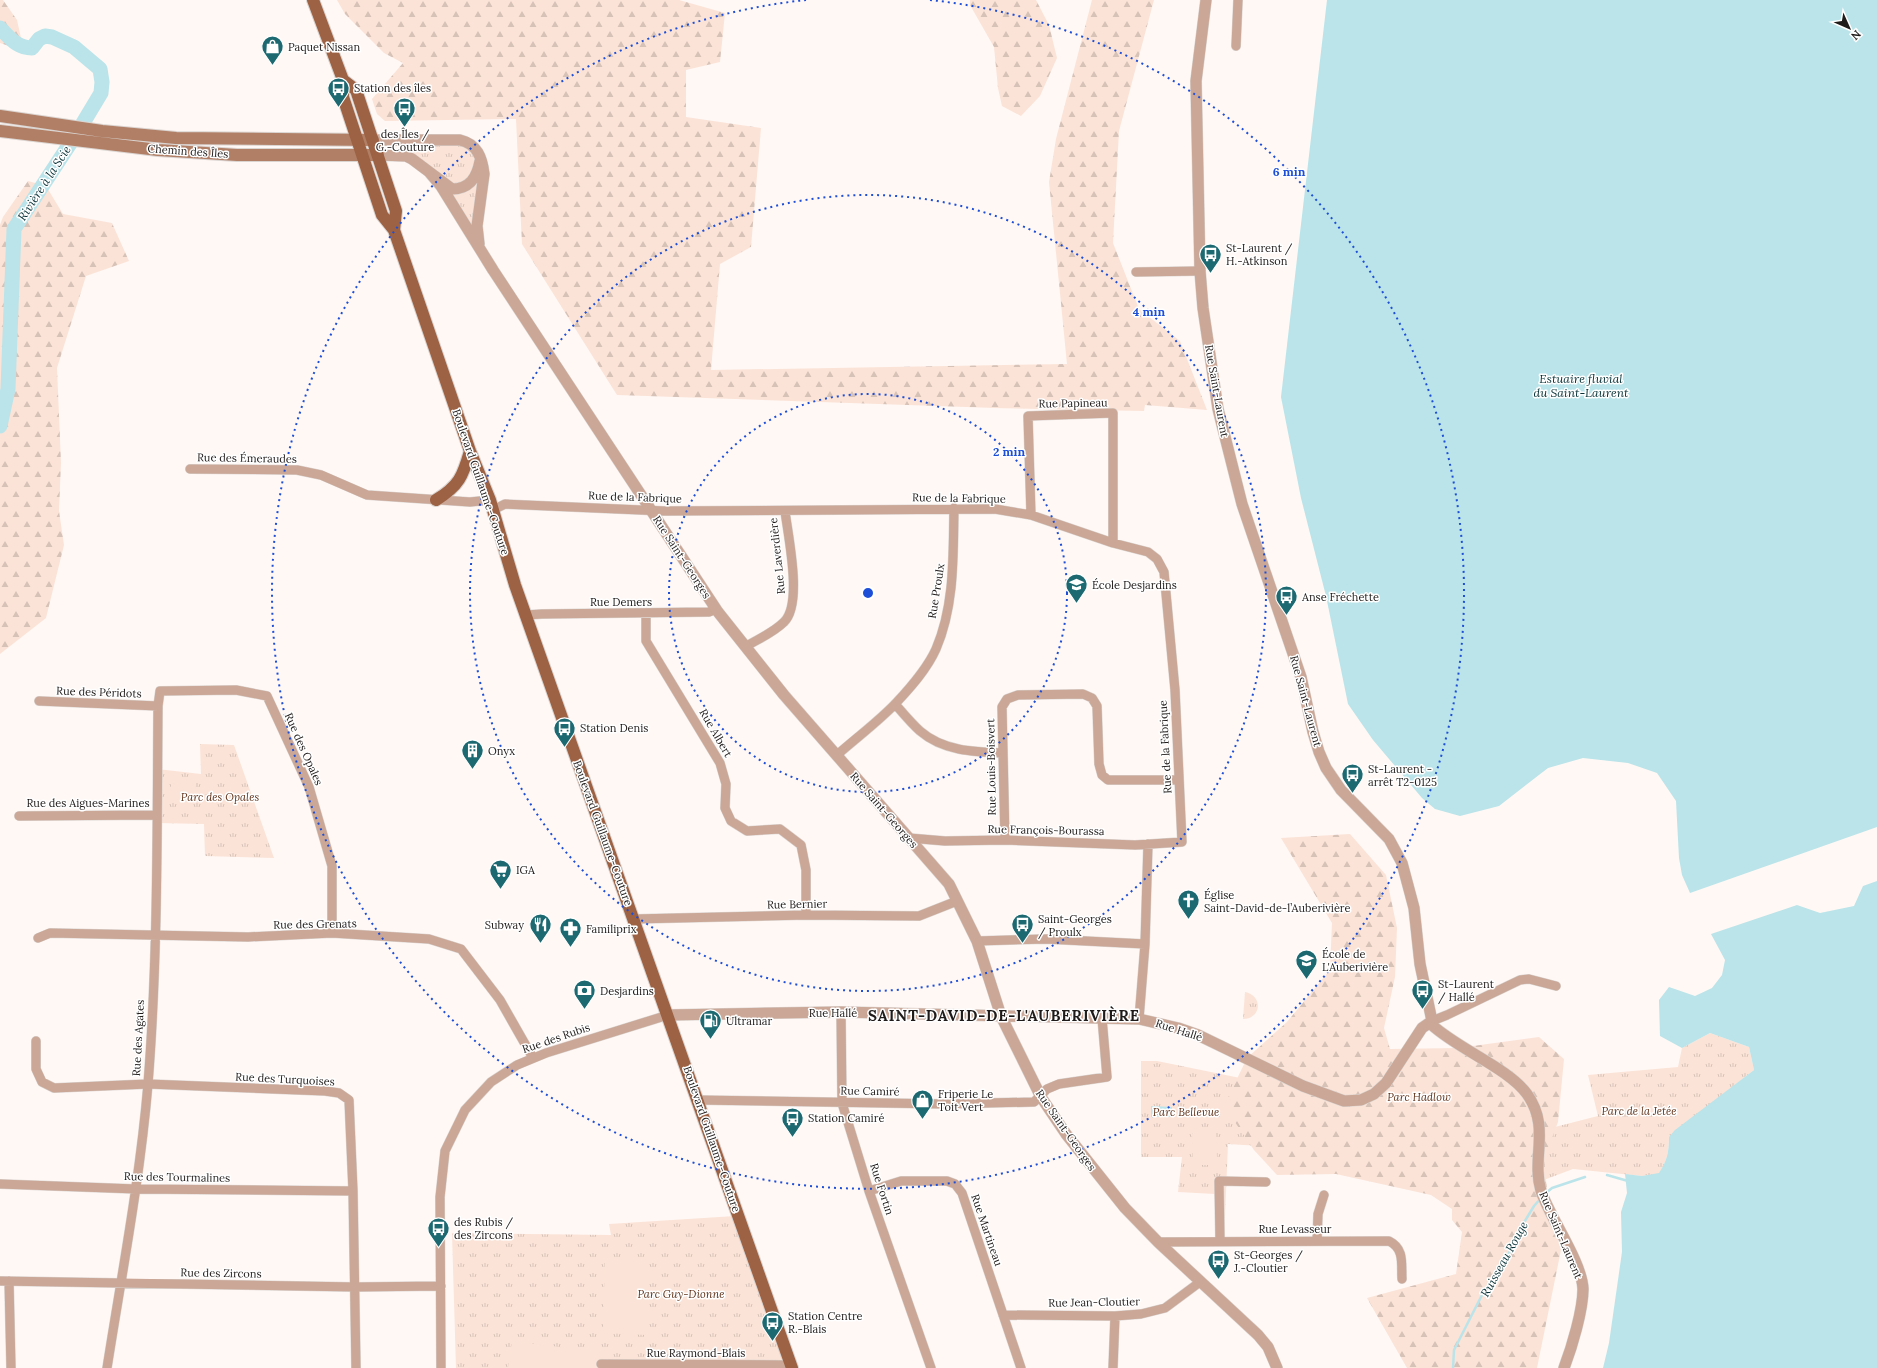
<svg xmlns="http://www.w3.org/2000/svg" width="1877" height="1368" viewBox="0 0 1877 1368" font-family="Lora,serif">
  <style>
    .grass { fill: url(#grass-tufts) }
    .forest { fill: url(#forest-firs) }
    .pitch { fill: #fbe3d7 }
    .water { fill: #bae4e9 }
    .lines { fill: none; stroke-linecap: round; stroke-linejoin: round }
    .stream { stroke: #bae4e9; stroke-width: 2.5 }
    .river { stroke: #bae4e9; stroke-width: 15 }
    .minor-casing { stroke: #dbd5d2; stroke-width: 10 }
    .tertiary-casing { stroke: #dbd5d2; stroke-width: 12 }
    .secondary-casing { stroke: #dbd5d2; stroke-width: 14 }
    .primary-casing { stroke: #dbd5d2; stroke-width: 14 }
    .minor { stroke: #caa796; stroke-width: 9 }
    .tertiary { stroke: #caa796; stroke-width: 11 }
    .secondary { stroke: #b07f66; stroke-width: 12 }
    .primary { stroke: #9d6143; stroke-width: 12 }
    .ring { fill: none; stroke: #1d4ed8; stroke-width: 2; stroke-dasharray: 2 4 }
    .labels { text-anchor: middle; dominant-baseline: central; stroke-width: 3; stroke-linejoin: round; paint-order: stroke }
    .poi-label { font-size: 11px; fill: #1f1b1a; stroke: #fff; text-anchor: start }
    .street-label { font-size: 11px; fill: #1f1b1a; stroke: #fff }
    .park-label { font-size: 11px; font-style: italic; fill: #60331b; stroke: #fff }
    .water-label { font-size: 12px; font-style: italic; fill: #073136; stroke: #fff }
    .district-label { font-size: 15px; font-weight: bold; letter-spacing: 1px; fill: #1f1b1a; stroke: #fff }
    .centre { fill: #1d4ed8; stroke: #fff; stroke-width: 2 }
    .ring-label { font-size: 12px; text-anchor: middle; font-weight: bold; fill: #1d4ed8; stroke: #fff; stroke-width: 3; stroke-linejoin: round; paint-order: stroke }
  </style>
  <defs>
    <pattern id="grass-tufts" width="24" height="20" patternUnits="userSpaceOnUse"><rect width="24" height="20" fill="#fbe3d7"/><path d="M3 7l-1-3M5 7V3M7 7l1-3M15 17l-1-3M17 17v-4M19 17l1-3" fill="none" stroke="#d7c2b8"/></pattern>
    <pattern id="forest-firs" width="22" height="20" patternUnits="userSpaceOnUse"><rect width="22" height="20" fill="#fbe3d7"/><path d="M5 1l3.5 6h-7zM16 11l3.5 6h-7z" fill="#d7c2b8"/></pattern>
  </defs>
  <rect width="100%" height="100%" fill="#fff8f5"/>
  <!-- grass -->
  <path class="grass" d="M449 139 477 150 480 248 441 186 412 159 408 140Z
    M200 744 234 745 274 858 205 856 204 824 157 823V769L201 774Z
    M1245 992C1263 995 1262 1019 1243 1019Z
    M1710 1033 1749 1047 1754 1070 1669 1137C1669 1152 1667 1161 1659 1174L1642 1176 1573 1169 1541 1181 1543 1130 1598 1116 1588 1075 1678 1067 1682 1048Z
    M1141 1061H1157L1284 1087 1276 1147 1228 1144 1224 1241 1215 1194 1178 1192 1182 1157H1141Z
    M735 1216 783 1358 772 1368H456L452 1233 611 1235 609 1224Z"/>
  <!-- forest -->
  <path class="forest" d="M0 0H3L17 20 21 38 12 47 0 43Z
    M337 0H679L725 13 720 62 686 70V117L761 128 751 247 720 264 711 370 1067 364 1049 182 1056 139 1092 0H1154L1119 131 1113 243 1139 309 1180 341 1207 410 1145 405 1144 411 995 408 617 395 522 244 516 119 385 121 377 114 372 99 403 63 384 53 345 14Z
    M970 0H1036L1049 25 1057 58 1040 96 1021 116 1002 106 998 88 994 47 970 5Z
    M28 181 46 186 63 214 112 223 129 261 86 276 57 368 61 463 59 511 64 545 46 618 0 654V225L3 217Z
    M1350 834 1386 875 1397 928 1395 977 1384 1028 1390 1049 1458 1048 1539 1037 1564 1059 1558 1122 1544 1159 1549 1210 1561 1250 1537 1368H1407L1367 1298 1456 1274 1462 1232 1452 1220V1209L1431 1195 1336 1174 1277 1175 1254 1150 1224 1106 1247 1058 1287 1022 1330 970 1332 923 1281 838Z"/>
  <!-- pitch -->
  <path class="pitch" d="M171 783 196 784 195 801 170 800Z
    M1211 1128 1216 1133 1217 1158 1212 1165H1200L1193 1159 1192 1134 1196 1129Z
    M605 1261H647V1335L603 1333Z
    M512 1341 598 1352 596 1368H508Z"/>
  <!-- water -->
  <path class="water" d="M1327 0H1877V827L1690 893 1682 875 1679 858 1676 801 1657 773 1628 763 1583 758 1548 768 1499 806 1460 816 1435 809 1422 798 1373 740 1348 704 1326 596 1301 498 1281 397Z
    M1877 881V1368H1603L1609 1343 1622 1252 1621 1212 1627 1193 1625 1174 1642 1176 1659 1173C1667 1161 1669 1152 1669 1137L1675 1130 1754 1070 1749 1047 1710 1033 1682 1048 1660 1036 1659 1000 1669 987 1695 996 1712 988 1722 975 1725 960 1711 934 1797 905 1820 913 1854 906 1863 886Z
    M1151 1106 1172 1107 1171 1117H1151Z"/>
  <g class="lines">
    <!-- stream -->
    <path class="stream" d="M1607 1175 1628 1181
      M1546 1193 1552 1188 1585 1177
      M1453 1368 1454 1350 1483 1293 1507 1258 1517 1234 1534 1206 1541 1198"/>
    <!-- river -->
    <path class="river" d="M0 28C10 38 17 48 32 48L39 39 45 36 52 37 74 47 100 69 102 82 101 93 77 133 14 229 8 389 0 426"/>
    <defs>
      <path id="minor" d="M1236 46 1238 0
        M1136 272 1200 271
        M190 469 297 470 321 475 367 495 470 502 490 500
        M493 510 505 504 664 511 995 509 1031 515 1113 543 1148 552 1157 559 1164 572 1175 690 1182 842 1135 845 1005 840 945 841 909 838
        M1031 515 1028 416 1113 413V543
        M646 614V641L720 763 726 784 725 808 731 821 747 831 780 829 801 845 806 870V915
        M526 615 542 614 709 612 716 609
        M745 647C758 639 773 633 784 622 803 604 788 536 785 511
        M39 701 158 706
        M895 704C903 713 911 723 920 731 943 751 974 752 1003 753
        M837 755C856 738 878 722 896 703 911 687 927 669 936 649 955 605 953 555 954 508
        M19 816 157 815
        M1005 840 1002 707 1007 699 1018 695 1083 694 1092 698 1097 706 1099 764 1102 775 1108 780H1179
        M634 919 806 915 919 916 957 901
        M38 938 50 933 248 937 332 933 429 939 461 949 500 1000 533 1058
        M977 941 1046 939 1145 944
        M841 1012 842 1103 869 1191 931 1368
        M1139 1019 1145 944 1148 844
        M1432 1021 1447 1015 1520 980 1529 979 1556 986
        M36 1041V1069L42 1082 54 1088 148 1084 325 1091 339 1093 349 1100 353 1191 356 1368
        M698 1100 945 1104 1034 1102 1047 1089 1059 1084 1107 1077 1102 1018
        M0 1184 136 1189 353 1191
        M869 1191 901 1181H947L955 1184 962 1193 1021 1368
        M1220 1241 1219 1181 1266 1182
        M1317 1241 1318 1214 1324 1195
        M1158 1242 1389 1241C1405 1249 1401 1264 1402 1279
        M0 1281 355 1287 441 1286
        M9 1281 11 1368
        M1003 1315 1115 1316 1141 1314 1165 1308 1200 1282
        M601 1364 791 1365
        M107 1368C122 1273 140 1179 148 1084 158 958 157 832 158 706L160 691 236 690 267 696 309 787 332 866V933
        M441 1368 440 1197 445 1151 465 1110 491 1082 517 1065 546 1053 668 1015
        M1113 1368 1115 1316"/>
      <path id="tertiary" d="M1206 0 1196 81 1200 271 1203 308 1218 409 1242 504 1301 677 1313 732 1319 752 1326 768 1341 790 1389 839 1402 863 1414 908 1420 964 1432 1021V1025C1458 1049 1508 1068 1527 1094 1551 1128 1531 1157 1541 1191 1550 1218 1582 1262 1583 1289 1583 1310 1572 1347 1564 1368
        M373 140H460C477 144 482 157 484 174L477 226 479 244
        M378 155 406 156 412 159 452 189C470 189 477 177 480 161
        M430 173 441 186 493 270 718 612 784 695 949 884 977 941 1001 1016 1041 1097 1066 1134 1125 1208 1158 1242 1258 1335 1268 1347 1277 1368
        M668 1015 841 1012 1139 1019 1178 1028 1198 1035 1303 1086 1344 1101 1361 1100 1374 1094 1386 1083 1422 1028 1432 1021"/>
      <path id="secondary" d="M0 116 102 131 176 138 373 140
        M0 131 158 150 237 155H378"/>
      <path id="primary" d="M313 0 343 80V97L382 215 394 230 470 451 490 500 515 585 792 1368
        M343 80 356 90 396 211 394 230
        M436 500C459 486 463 476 470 451"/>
    </defs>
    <!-- minor casing -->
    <use href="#minor" class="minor-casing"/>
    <!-- tertiary casing -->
    <use href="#tertiary" class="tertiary-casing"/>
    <!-- secondary casing -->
    <use href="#secondary" class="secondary-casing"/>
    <!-- primary casing -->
    <use href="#primary" class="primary-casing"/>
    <!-- minor -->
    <use href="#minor" class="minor"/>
    <!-- tertiary -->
    <use href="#tertiary" class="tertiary"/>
    <!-- secondary -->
    <use href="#secondary" class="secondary"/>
    <!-- primary -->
    <use href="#primary" class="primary"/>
  </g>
  <!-- distance rings -->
  <g class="ring">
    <circle cx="868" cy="593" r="199"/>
    <circle cx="868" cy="593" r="398"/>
    <path d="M930 0A596 596 0 1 1 806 0"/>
  </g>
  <!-- icons -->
  <defs>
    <symbol id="shop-pin" viewBox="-11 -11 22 30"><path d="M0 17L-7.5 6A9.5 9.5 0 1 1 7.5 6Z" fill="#1d6971" stroke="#fff"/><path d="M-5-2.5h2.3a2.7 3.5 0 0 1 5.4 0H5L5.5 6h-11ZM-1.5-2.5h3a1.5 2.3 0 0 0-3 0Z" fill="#fff"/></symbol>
    <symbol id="bus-pin" viewBox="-11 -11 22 30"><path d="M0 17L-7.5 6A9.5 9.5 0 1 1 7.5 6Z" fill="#1d6971" stroke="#fff"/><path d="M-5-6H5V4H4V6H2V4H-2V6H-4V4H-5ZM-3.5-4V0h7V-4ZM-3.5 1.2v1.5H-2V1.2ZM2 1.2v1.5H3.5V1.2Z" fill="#fff"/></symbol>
    <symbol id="school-pin" viewBox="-11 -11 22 30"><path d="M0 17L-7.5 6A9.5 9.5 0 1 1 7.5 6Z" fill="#1d6971" stroke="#fff"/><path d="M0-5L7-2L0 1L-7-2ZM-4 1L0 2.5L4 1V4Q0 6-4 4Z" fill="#fff"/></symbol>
    <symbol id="building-pin" viewBox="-11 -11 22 30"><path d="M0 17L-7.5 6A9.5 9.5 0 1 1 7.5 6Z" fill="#1d6971" stroke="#fff"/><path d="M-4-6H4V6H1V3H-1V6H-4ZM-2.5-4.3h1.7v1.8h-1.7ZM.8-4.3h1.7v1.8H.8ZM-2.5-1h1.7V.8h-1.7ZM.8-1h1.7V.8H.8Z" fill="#fff"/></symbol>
    <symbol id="supermarket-pin" viewBox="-11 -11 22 30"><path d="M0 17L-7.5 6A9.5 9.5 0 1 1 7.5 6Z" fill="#1d6971" stroke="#fff"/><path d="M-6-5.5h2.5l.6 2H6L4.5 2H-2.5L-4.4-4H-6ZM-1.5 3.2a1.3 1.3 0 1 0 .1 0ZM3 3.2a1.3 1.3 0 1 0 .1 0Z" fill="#fff"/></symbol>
    <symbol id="church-pin" viewBox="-11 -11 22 30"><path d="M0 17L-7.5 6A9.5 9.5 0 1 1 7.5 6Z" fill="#1d6971" stroke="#fff"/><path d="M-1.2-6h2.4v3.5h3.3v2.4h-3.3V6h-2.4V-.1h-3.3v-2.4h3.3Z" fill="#fff"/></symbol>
    <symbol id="restaurant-pin" viewBox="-11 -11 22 30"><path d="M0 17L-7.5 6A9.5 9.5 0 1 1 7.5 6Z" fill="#1d6971" stroke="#fff"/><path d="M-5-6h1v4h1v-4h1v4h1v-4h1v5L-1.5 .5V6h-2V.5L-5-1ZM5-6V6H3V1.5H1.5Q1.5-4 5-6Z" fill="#fff"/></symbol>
    <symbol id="pharmacy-pin" viewBox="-11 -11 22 30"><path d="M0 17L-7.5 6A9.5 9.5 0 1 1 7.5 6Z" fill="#1d6971" stroke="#fff"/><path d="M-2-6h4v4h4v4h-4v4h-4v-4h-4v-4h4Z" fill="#fff"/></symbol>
    <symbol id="bank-pin" viewBox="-11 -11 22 30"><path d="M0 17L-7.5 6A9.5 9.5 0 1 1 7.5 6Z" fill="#1d6971" stroke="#fff"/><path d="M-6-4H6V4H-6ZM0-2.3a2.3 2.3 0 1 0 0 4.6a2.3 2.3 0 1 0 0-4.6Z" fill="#fff"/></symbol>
    <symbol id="fuel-pin" viewBox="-11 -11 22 30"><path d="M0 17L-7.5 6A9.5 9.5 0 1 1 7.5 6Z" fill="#1d6971" stroke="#fff"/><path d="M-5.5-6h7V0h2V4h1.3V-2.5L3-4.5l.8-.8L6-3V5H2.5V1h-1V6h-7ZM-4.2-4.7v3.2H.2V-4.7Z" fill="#fff"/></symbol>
  </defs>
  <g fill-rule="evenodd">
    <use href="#shop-pin" x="260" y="34" width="25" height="34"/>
    <use href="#bus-pin" x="326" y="76" width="25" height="34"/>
    <use href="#bus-pin" x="392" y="96" width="25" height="34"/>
    <use href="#bus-pin" x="1198" y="242" width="25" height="34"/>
    <use href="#school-pin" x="1064" y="572" width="25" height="34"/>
    <use href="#bus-pin" x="1274" y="584" width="25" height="34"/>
    <use href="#bus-pin" x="552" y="716" width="25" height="34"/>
    <use href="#building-pin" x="460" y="738" width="25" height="34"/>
    <use href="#bus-pin" x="1340" y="762" width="25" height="34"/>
    <use href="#supermarket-pin" x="488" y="858" width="25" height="34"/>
    <use href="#church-pin" x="1176" y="888" width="25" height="34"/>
    <use href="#restaurant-pin" x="528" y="912" width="25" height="34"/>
    <use href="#bus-pin" x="1010" y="912" width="25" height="34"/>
    <use href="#pharmacy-pin" x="558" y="916" width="25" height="34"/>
    <use href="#school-pin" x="1294" y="948" width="25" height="34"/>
    <use href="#bus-pin" x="1410" y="978" width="25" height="34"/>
    <use href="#bank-pin" x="572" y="978" width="25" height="34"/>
    <use href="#fuel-pin" x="698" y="1008" width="25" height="34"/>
    <use href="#shop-pin" x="910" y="1088" width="25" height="34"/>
    <use href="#bus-pin" x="780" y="1106" width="25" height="34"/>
    <use href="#bus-pin" x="426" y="1216" width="25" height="34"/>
    <use href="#bus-pin" x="1206" y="1248" width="25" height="34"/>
    <use href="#bus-pin" x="760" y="1310" width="25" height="34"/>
  </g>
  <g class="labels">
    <!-- poi labels -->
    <g class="poi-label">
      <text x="288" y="47">Paquet Nissan</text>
      <text x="354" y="88">Station des îles</text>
      <text x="405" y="134" text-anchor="middle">des Îles /<tspan x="405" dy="13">G.-Couture</tspan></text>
      <text x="1226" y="248">St-Laurent /<tspan x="1226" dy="13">H.-Atkinson</tspan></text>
      <text x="1092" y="585">École Desjardins</text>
      <text x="1302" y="597">Anse Fréchette</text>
      <text x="580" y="728">Station Denis</text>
      <text x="488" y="751">Onyx</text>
      <text x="1368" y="769">St-Laurent -<tspan x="1368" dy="13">arrêt T2-0125</tspan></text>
      <text x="516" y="870">IGA</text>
      <text x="1204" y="895">Église<tspan x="1204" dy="13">Saint-David-de-l’Auberivière</tspan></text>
      <text x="1038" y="919">Saint-Georges<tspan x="1038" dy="13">/ Proulx</tspan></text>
      <text x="524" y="925" text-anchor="end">Subway</text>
      <text x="586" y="929">Familiprix</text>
      <text x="1322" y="954">École de<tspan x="1322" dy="13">L'Auberivière</tspan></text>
      <text x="1438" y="984">St-Laurent<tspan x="1438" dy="13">/ Hallé</tspan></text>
      <text x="600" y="991">Desjardins</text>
      <text x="726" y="1021">Ultramar</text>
      <text x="938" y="1094">Friperie Le<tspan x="938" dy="13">Toit Vert</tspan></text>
      <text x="808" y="1118">Station Camiré</text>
      <text x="454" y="1222">des Rubis /<tspan x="454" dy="13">des Zircons</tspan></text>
      <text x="1234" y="1255">St-Georges /<tspan x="1234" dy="13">J.-Cloutier</tspan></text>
      <text x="788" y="1316">Station Centre<tspan x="788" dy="13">R.-Blais</tspan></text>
    </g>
    <!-- street labels -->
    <g class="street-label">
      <text transform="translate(188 151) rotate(4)">Chemin des Îles</text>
      <text transform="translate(1217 391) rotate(80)">Rue Saint-Laurent</text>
      <text transform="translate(1073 403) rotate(-1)">Rue Papineau</text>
      <text transform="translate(247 458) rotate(1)">Rue des Émeraudes</text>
      <text transform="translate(481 482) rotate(71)">Boulevard Guillaume-Couture</text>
      <text transform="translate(635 497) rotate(2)">Rue de la Fabrique</text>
      <text transform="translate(959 498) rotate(1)">Rue de la Fabrique</text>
      <text transform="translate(777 556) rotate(-96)">Rue Laverdière</text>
      <text transform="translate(682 557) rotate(57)">Rue Saint-Georges</text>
      <text transform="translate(936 591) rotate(-81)">Rue Proulx</text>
      <text x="621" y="602">Rue Demers</text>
      <text transform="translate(99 692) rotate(2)">Rue des Péridots</text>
      <text transform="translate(1306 701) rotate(75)">Rue Saint-Laurent</text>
      <text transform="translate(716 733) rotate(60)">Rue Albert</text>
      <text transform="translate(1165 747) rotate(-93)">Rue de la Fabrique</text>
      <text transform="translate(304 749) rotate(66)">Rue des Opales</text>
      <text transform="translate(991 767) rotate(-91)">Rue Louis-Boisvert</text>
      <text x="88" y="803">Rue des Aigues-Marines</text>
      <text transform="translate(884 810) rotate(49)">Rue Saint-Georges</text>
      <text transform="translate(1046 830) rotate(1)">Rue François-Bourassa</text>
      <text transform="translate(603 833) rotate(70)">Boulevard Guillaume-Couture</text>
      <text transform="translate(797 904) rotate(-1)">Rue Bernier</text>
      <text transform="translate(315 924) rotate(-1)">Rue des Grenats</text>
      <text x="833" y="1013">Rue Hallé</text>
      <text transform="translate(1179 1030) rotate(18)">Rue Hallé</text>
      <text transform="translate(138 1038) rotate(-87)">Rue des Agates</text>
      <text transform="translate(556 1038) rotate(-19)">Rue des Rubis</text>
      <text transform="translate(285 1079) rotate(3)">Rue des Turquoises</text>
      <text transform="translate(870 1091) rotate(1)">Rue Camiré</text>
      <text transform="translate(1066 1130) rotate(55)">Rue Saint-Georges</text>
      <text transform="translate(712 1139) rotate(71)">Boulevard Guillaume-Couture</text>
      <text transform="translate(177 1177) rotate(1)">Rue des Tourmalines</text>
      <text transform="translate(882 1189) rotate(72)">Rue Fortin</text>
      <text x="1295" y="1229">Rue Levasseur</text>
      <text transform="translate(987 1230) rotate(71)">Rue Martineau</text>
      <text transform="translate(1561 1235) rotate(67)">Rue Saint-Laurent</text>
      <text transform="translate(221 1273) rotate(1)">Rue des Zircons</text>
      <text transform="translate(1094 1302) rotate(-1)">Rue Jean-Cloutier</text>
      <text x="696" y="1353">Rue Raymond-Blais</text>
    </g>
    <!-- park labels -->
    <g class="park-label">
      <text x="220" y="797">Parc des Opales</text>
      <text x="1419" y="1097">Parc Hadlow</text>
      <text x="1639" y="1111">Parc de la Jetée</text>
      <text x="1186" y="1112">Parc Bellevue</text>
      <text x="681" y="1294">Parc Guy-Dionne</text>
    </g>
    <!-- water labels -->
    <g class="water-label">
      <text transform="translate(44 183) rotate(-57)">Rivière à la Scie</text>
      <text x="1581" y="378">Estuaire fluvial<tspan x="1581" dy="14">du Saint-Laurent</tspan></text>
      <text transform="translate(1504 1259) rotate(-61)">Ruisseau Rouge</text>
    </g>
    <!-- district labels -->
    <g class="district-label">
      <text x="1004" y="1015">SAINT-DAVID-DE-L'AUBERIVIÈRE</text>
    </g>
  </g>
  <circle cx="868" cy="593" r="6" class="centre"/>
  <g class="ring-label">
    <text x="1289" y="176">6 min</text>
    <text x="1149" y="316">4 min</text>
    <text x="1009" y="456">2 min</text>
  </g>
  <!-- north arrow -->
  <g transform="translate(1849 28) rotate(135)" stroke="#ffffff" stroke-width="3" paint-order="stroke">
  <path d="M0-3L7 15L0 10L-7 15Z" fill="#1f1b1a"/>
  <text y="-6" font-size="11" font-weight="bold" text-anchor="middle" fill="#1f1b1a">N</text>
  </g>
</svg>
